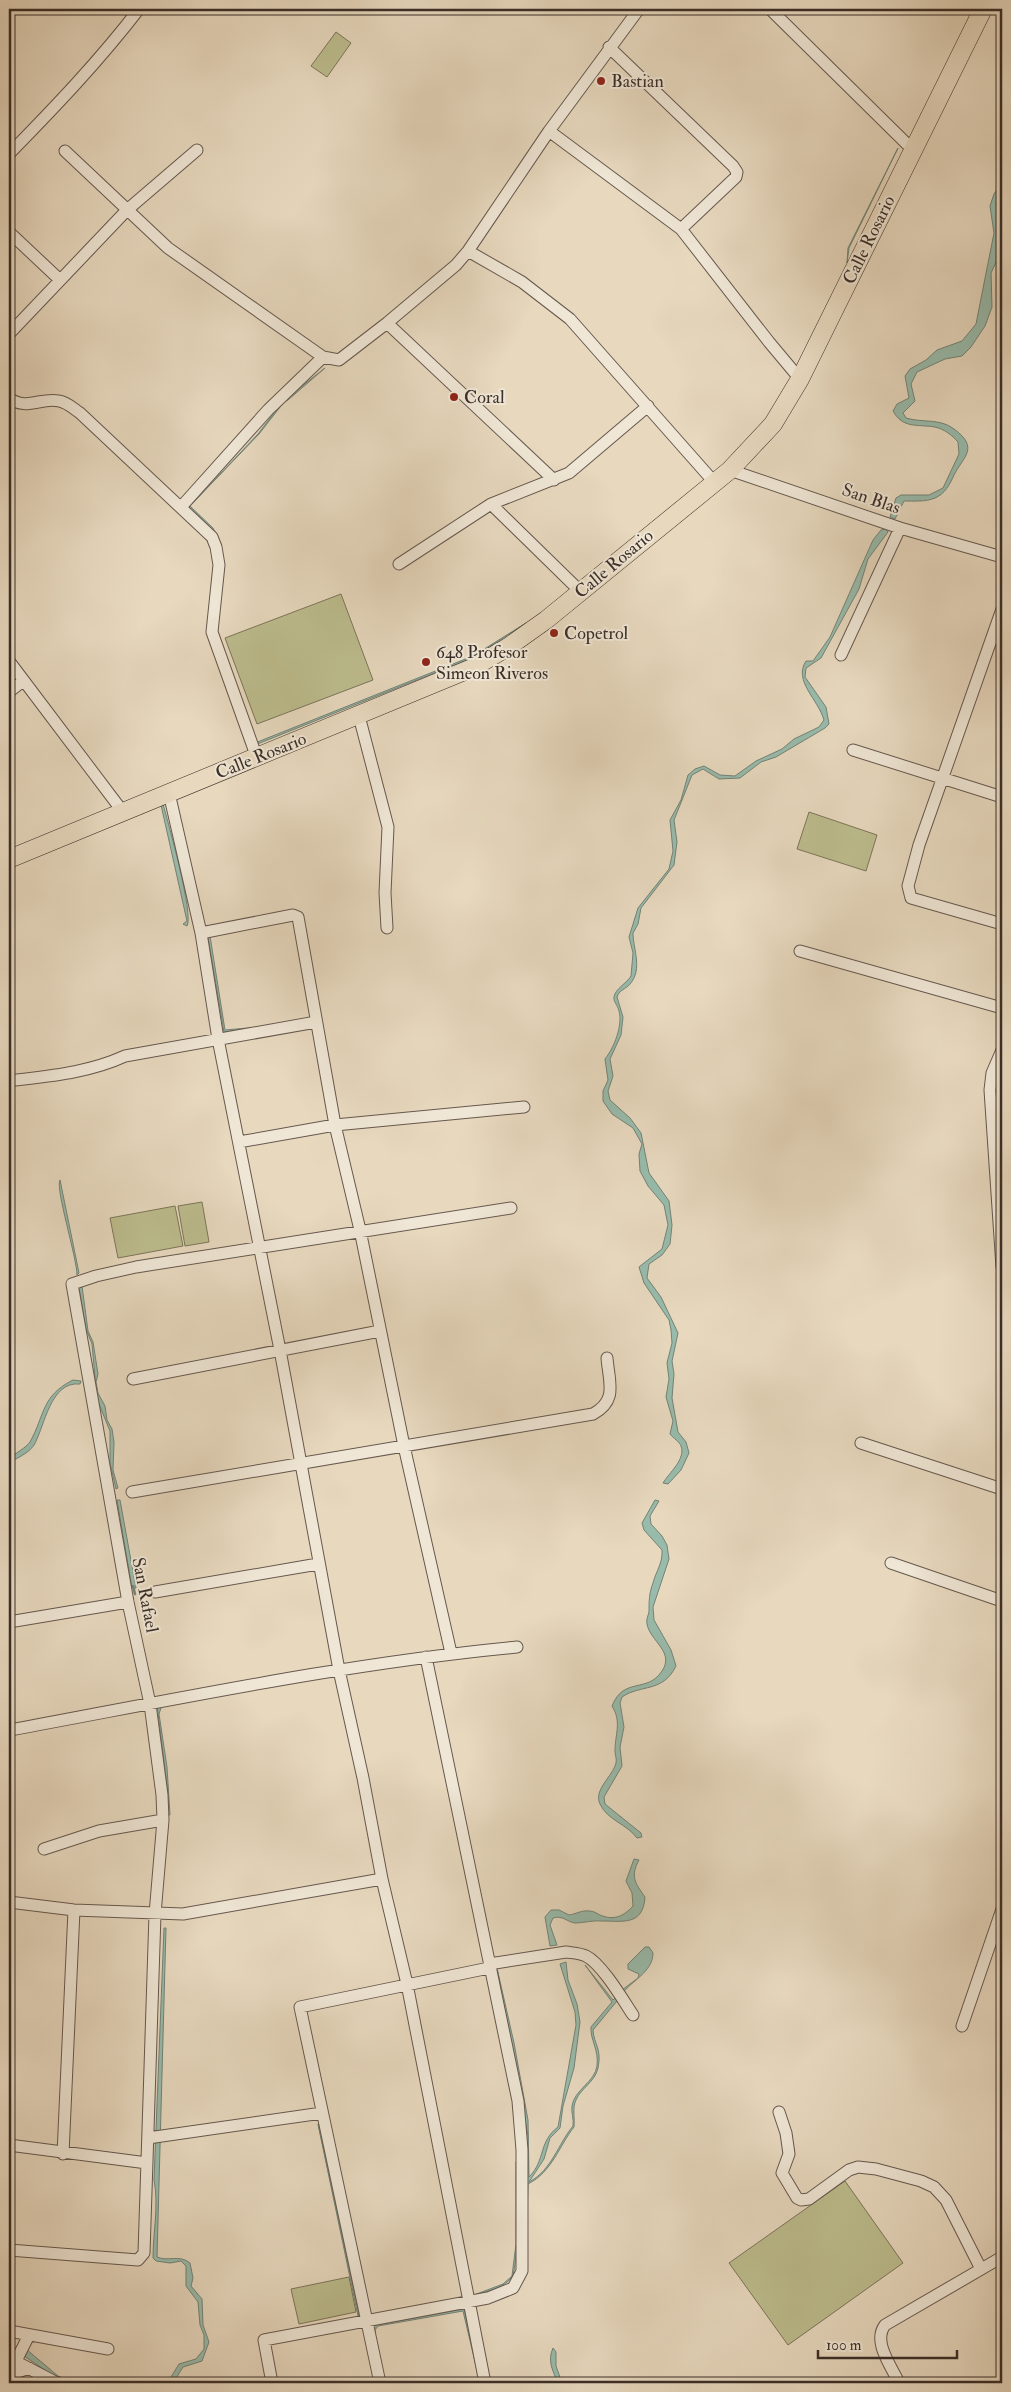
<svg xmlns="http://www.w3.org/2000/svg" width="1011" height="2392" viewBox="0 0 1011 2392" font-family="'IM FELL Double Pica',serif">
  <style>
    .green { fill: #bcbc8d; stroke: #7c755a }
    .water { fill: #98bbab; stroke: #738377 }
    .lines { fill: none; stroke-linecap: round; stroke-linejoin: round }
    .stream { stroke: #738377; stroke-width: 2.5 }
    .minor-casing { stroke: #66584e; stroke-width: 13 }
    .primary-casing { stroke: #3b2e28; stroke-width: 19 }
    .minor { stroke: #efe6d5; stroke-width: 11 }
    .primary { stroke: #e7d8be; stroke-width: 18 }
    .poi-dot { fill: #8f2418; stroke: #efe6d5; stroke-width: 2 }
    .labels { text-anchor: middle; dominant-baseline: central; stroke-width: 4; stroke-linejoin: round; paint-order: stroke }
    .poi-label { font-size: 18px; fill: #3b2e28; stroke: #efe6d5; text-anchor: start }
    .street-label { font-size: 18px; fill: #3b2e28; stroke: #efe6d5 }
  </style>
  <rect width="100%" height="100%" fill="#e7d8be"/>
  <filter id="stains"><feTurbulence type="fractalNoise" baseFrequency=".004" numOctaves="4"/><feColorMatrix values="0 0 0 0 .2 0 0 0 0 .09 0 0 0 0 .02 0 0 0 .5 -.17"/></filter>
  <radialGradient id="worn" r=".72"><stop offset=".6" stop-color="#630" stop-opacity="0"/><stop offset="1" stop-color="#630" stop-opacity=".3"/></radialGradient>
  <!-- green -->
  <path class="green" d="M336 32 351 43 327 77 311 66Z
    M341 594 373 680 257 724 225 638Z
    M809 812 877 835 866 871 797 849Z
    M202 1202 209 1242 185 1246 178 1206Z
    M175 1206 183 1246 118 1258 110 1218Z
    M845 2181 903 2263 788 2345 729 2263Z
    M349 2277 356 2312 299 2324 291 2289Z"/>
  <!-- water -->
  <path class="water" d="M898 148 849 248 847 263 848 248Z
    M1002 182V195L998 206 1001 228 999 256 991 273 992 307 985 326 971 347 962 356 945 359 917 372 911 384 915 401 903 413 906 418C922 423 940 418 954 429 980 448 963 457 954 475 950 484 945 494 935 498 926 502 913 501 904 501L895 519 890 517 896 498 901 495H929L943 488 959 454 958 442C952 435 944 429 935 427 917 424 903 429 893 411L897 404 909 398 905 376 910 369 926 360 937 350 962 341 976 324 994 233 990 206 994 194Z
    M325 368 288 400 284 402 259 434 190 506 213 528 221 544V594L217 633 255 743 473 656 526 623 474 657 255 745 216 634 221 594 220 544 212 529 189 507 258 434 283 401Z
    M886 529 888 532 868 559 859 589 821 658 806 668 805 677 826 707 829 724 825 728 776 757 761 762 740 778 719 779 703 769 692 775 674 820 677 842 674 865 641 908 638 924 633 933C633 949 643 969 630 984 626 989 619 990 617 997L623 1017 621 1035 610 1059 613 1076 608 1091 610 1100 630 1118 641 1133 649 1173 669 1201 672 1225 670 1244 662 1255 649 1264 647 1278 661 1297 678 1333 672 1361 674 1374 672 1398 678 1432 686 1442 689 1453 681 1470 668 1484 663 1483C669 1473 686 1459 681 1446 680 1442 673 1438 670 1434L673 1421 666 1397 669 1379 667 1363 672 1343 671 1330 669 1320 644 1283 639 1267 662 1249 668 1225 664 1205 648 1186 640 1171 639 1154 642 1144 633 1128 612 1114 603 1101V1091L608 1080 605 1059C614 1048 623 1025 619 1011 618 1006 613 1001 614 997 615 989 627 983 631 976L633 953 629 937 638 908 669 869 673 851 670 820 681 800 688 775 695 769 704 766 720 775 735 776 756 761 782 749 794 739 819 727 824 720C818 699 793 681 806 661H813L830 637 873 540 881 530Z
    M163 804C168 822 194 915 187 926L183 924 187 921 161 805Z
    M210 936 225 1030 259 1027 224 1032 208 937Z
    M60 1180 79 1273 77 1275C77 1258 55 1188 60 1180Z
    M82 1286 88 1331 93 1342 98 1374 96 1382 98 1393 105 1406 107 1420 112 1429 114 1442 113 1470 118 1488 116 1489 110 1463V1431L97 1399 92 1344 86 1329 79 1287Z
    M73 1380 81 1381 80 1384C50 1381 45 1426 34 1445 29 1453 17 1458 9 1463V1459C15 1453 26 1448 30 1442 45 1415 41 1396 73 1380Z
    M117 1500H120L136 1588H132Z
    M655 1500 659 1501 650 1516 651 1524 662 1536 667 1545 669 1559 653 1607 654 1620 671 1650 676 1666C663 1693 641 1684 622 1697L620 1703 624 1727 620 1747 622 1766 604 1797 605 1804 641 1833 642 1837 637 1838C627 1824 607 1820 600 1804 593 1790 613 1776 616 1763 617 1759 615 1755 615 1751 615 1734 622 1722 612 1706 624 1676 647 1694 662 1671 675 1652 650 1641 647 1624 646 1620 648 1616 649 1612 649 1602 649 1593 653 1583 656 1571 663 1563 662 1550L644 1530 642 1523Z
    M157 1705H162L159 1714 167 1767 170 1815H168V1793Z
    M634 1859 639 1860C630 1876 635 1883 645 1897 643 1926 623 1921 602 1921 593 1920 584 1923 575 1923 567 1922 563 1915 553 1918L550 1925 557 1945 550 1946 545 1917 551 1910H559L569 1915C576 1914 582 1910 589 1911 594 1911 596 1913 600 1915 614 1921 624 1916 633 1906L632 1893 626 1881Z
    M164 1928H166L157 2257C168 2262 179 2254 190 2263L193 2278 191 2286 202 2299 203 2325 209 2342 202 2361 183 2367 173 2383 168 2382 179 2364 196 2359 204 2349V2335L200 2325 198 2302 186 2286V2266L181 2261 170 2263 156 2261 153 2258C153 2232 159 2206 154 2180Z
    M645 1947H649L653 1953C653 1972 631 1981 622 1994L595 1955 622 1990 638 1978 639 1974 628 1969V1964Z
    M566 1962 568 1980 577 2004 580 2022 574 2068 563 2106 560 2128 550 2138 544 2159 529 2182C552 2170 558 2144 573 2126 574 2119 571 2112 572 2106 574 2090 595 2082 597 2066 599 2049 590 2040 591 2027L612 2002 585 1965 613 2000 615 1998 617 2001 593 2030C594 2045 602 2048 598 2068 595 2082 581 2088 576 2100 572 2108 575 2118 574 2127 559 2146 552 2172 528 2184L527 2221 528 2136 497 1968 514 2043 528 2120 529 2177C546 2160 538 2142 558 2127L576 2025 575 2012 560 1964Z
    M318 2124 359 2315 358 2316Z
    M516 2162C520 2173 518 2269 512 2277 504 2288 486 2292 474 2295L503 2284 512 2276 516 2244Z
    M464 2309 480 2383 463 2311 378 2326 375 2330 376 2342 374 2328 376 2325Z
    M553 2348 556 2352V2366L562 2383H558C553 2371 547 2361 553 2348Z
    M26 2349 58 2376 77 2383H64L24 2356Z"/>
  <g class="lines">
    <!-- stream -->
    <path class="stream" d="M133 1586 135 1594"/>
    <defs>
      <path id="minor" d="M770 9 913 150
        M609 47 733 166 737 172 736 177 681 229
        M549 131 681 229 769 342 800 379
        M65 151 168 248 323 357 339 360 387 323 456 265 468 251 549 131 639 9
        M9 154C55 107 99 61 139 9
        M9 232 60 280
        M468 251 522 282 570 319 714 482
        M387 323 554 480
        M9 334 127 210 197 150
        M9 398C26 411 41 397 59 401 67 402 74 409 80 413L212 537 216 547 219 565 212 632 257 758
        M730 470 900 528 1002 557
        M491 504 581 592
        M181 507 268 410 323 357
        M399 564 491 504 569 473 648 406
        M1002 609 919 845 908 886 911 898 1002 924
        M841 655 900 528
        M9 661 123 812
        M9 692 23 681
        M359 716 388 827 385 893 387 928
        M853 750 1002 797
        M169 793 201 933 218 1039 280 1350 339 1670 363 1778 382 1879 407 1984 485 2383
        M201 933 293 915 298 917 335 1125 360 1230 404 1446 451 1653
        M800 951 1002 1008
        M1002 1050 992 1073 990 1090 1002 1267
        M9 1081C48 1076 88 1073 125 1056L316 1022
        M239 1142 335 1125 524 1107
        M133 1379 380 1331
        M861 1443 1002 1489
        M132 1492 593 1414C618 1400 609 1383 607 1358
        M891 1563 1002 1601
        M155 1592 318 1564
        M9 1622 128 1602
        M10 1730C178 1699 347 1663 517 1647
        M44 1849 99 1831 163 1820
        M9 1902 74 1910 183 1914 382 1879
        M489 1964 566 1952C573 1953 580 1953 586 1956 602 1964 623 2000 633 2015
        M962 2026 1002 1909
        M779 2112 786 2133 789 2154 782 2173 797 2198 801 2200 809 2199 849 2170 858 2167 876 2169 921 2181 934 2187 946 2200 981 2269
        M148 2138 322 2113
        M9 2145 147 2163
        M63 2154 74 1910
        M9 2250 138 2260 144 2253 155 1914 163 1820 162 1795 150 1704 128 1602 72 1284 96 1276 136 1267 511 1208
        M9 2331 108 2349
        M9 2358 57 2383
        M16 2361 29 2335
        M9 2375 29 2368
        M272 2383 264 2340 488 2298 513 2288 522 2271V2150L518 2101 426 1657
        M380 2383 300 2007 489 1968
        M899 2383C892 2367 872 2342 885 2325L1002 2257"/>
      <path id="primary" d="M9 859 472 668 508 647 546 620 730 470 773 424 800 379 983 9"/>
    </defs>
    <!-- minor casing -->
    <use href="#minor" class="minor-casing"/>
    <!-- primary casing -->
    <use href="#primary" class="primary-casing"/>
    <!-- minor -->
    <use href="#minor" class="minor"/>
    <!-- primary -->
    <use href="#primary" class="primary"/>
  </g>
  <!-- markers -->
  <g class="poi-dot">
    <circle cx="601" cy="81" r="5"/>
    <circle cx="454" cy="397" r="5"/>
    <circle cx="554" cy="633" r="5"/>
    <circle cx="426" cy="662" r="5"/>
  </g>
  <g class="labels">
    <!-- poi labels -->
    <g class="poi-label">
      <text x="611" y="81">Bastian</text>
      <text x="464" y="397">Coral</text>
      <text x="564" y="633">Copetrol</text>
      <text x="436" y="652">648 Profesor<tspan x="436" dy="21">Simeon Riveros</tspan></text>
    </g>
    <!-- street labels -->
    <g class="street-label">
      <text transform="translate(869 240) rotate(-64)">Calle Rosario</text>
      <text transform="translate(871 499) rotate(19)">San Blas</text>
      <text transform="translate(614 564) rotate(-40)">Calle Rosario</text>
      <text transform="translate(261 756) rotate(-22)">Calle Rosario</text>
      <text transform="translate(145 1595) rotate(79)">San Rafael</text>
    </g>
  </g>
  <!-- margin -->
  <rect width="1011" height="2392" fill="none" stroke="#e7d8be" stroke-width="30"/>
  <rect x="10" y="10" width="991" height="2372" fill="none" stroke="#3b2e28" stroke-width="2.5"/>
  <rect x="15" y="15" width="981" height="2362" fill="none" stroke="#3b2e28"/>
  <!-- scale -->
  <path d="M818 2350v8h139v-8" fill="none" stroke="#3b2e28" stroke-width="2.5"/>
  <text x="826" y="2350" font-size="15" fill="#3b2e28" stroke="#efe6d5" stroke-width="4" paint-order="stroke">100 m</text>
  <rect width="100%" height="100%" filter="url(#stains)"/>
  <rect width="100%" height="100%" fill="url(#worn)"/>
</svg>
